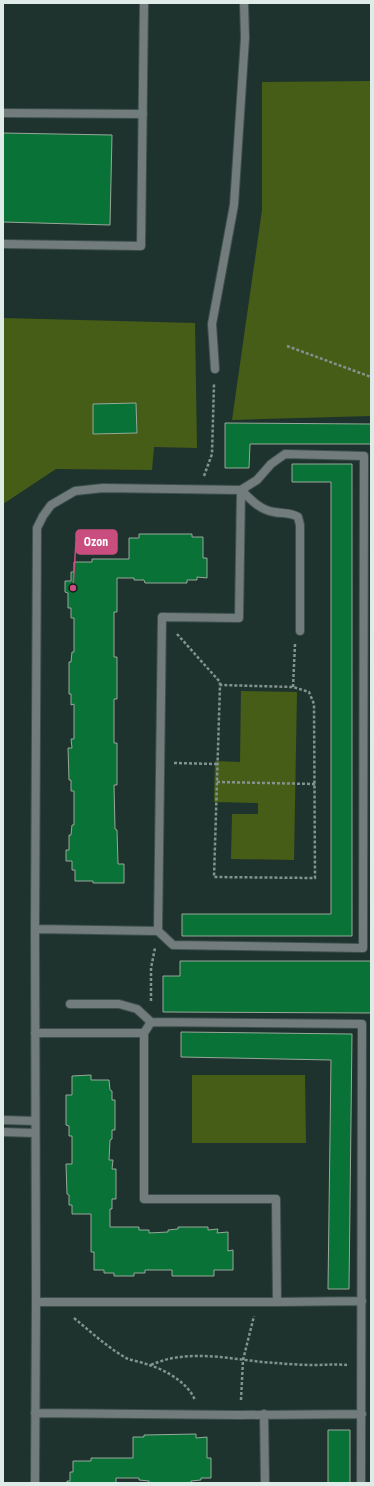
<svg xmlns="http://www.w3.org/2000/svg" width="374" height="1486" viewBox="0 0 374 1486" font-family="'Roboto Condensed',sans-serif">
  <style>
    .green { fill: #455d16 }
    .building { fill: #097337; stroke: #97a89a }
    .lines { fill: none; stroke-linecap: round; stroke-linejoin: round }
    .service-casing { stroke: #3e504c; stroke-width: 10 }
    .path { stroke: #82928e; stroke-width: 2.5; stroke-dasharray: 3 2; stroke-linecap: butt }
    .service { stroke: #727c7d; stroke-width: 8 }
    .leader { fill: none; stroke: #c94d7e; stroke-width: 1.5 }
    .callout-dot { fill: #c94d7e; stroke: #101916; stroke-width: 1.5 }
    .callout { fill: #c94d7e; stroke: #c94d7e; stroke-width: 1.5 }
    .callout-label { font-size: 12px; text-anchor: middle; font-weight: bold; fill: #fff }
  </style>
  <rect width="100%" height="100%" fill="#1f332e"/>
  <!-- green -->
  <path class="green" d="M371 81V416L232 420 262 210V82Z
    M3 318 195 323 197 448 154 447 152 470 56 469 3 504Z
    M241 691 297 692 294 860 231 859 232 814H258V803L214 802 215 761 240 762Z
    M192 1075H305L306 1143H192Z"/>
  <!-- building -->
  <path class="building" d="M3 133 112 135 110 225 3 222Z
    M136 403 137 433 93 434V404Z
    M225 423 371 424V444H250L249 468H225Z
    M292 464H352V936H182V914H331V482H292Z
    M139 534H192V537H203V558H207V578L197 577V580H187V583H145L144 580H134V578H117V612H114V657H117V699H114V743H117V785H114L115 829 117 830 118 864H124V883H93V881H75V870H72V861H66V850H69V835H71L72 825H74V791H71V780H69L68 748H72L71 739H74V704L71 705V694H69V662H71L72 652H74V618H71V608H68V593L65 592V581H71V572H74V562H92V559H129V538H139Z
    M180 961H371V1013L163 1012V976H180Z
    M181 1032 352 1034 349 1289H328L331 1060 181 1057Z
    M91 1075V1080H109L110 1090 112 1091V1100H115V1130H112V1139L110 1140 109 1160H113L112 1169H116V1199H112V1209H110V1227H139V1230H149V1233L168 1232V1230L178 1229V1227H208V1230L218 1229 217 1233 228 1232V1251L233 1250V1270H214V1276H172V1270H145V1273H134V1276H114V1273H104V1270H94V1252H91V1214H72V1205H69V1195L67 1194 66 1164H72V1136H69V1126L66 1125V1095H72V1076Z
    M328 1430H350V1483H328Z
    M196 1434V1438L207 1437V1458H211V1478H201V1480L191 1481V1483H149V1481L139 1480V1478H116V1483H67V1481H70V1472H73V1461H91V1458H133V1437H144V1435Z"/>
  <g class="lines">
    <defs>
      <path id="service" d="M3 113 143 114
        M3 244 141 246 144 3
        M215 369 212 324 234 205 245 38 244 3
        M241 490C250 499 260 510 274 512 283 514 290 512 298 517L300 525V631
        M35 929 158 931 173 945 363 948 364 456 285 454 271 464 257 480 241 490 103 488 75 491 51 505 43 516 37 528 35 929 36 1302 35 1483
        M158 931 162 617 239 618 241 490
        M70 1004H119L137 1009 151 1022
        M35 1033H144V1199H276L277 1302
        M144 1033 151 1022 362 1024 361 1483
        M3 1120 35 1121
        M3 1132 35 1133
        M36 1302H277L362 1301
        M35 1413 240 1415 362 1414
        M264 1414 265 1483"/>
    </defs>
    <!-- service casing -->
    <use href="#service" class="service-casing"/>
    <!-- path -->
    <path class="path" d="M287 346 371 377
      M204 476 212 454 214 384
      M177 634 220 682V685L214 877 315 878 314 704 309 692 293 687 220 685
      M293 687 295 644
      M174 763 217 764
      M217 782 315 784
      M151 1001V968L155 948
      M74 1318C91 1332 107 1347 126 1358 133 1361 142 1362 149 1365 166 1370 188 1383 195 1400
      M151 1365C190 1347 236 1361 276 1363 288 1364 301 1365 313 1365 325 1365 335 1364 347 1365
      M241 1400 243 1360 254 1316"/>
    <!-- service -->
    <use href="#service" class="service"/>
  </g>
  <!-- callouts -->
  <path class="leader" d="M73 588L76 542"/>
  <circle class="callout-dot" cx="73" cy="588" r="4"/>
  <rect class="callout" x="76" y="530" width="41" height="24" rx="4"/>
  <g class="callout-label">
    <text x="96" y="546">Ozon</text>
  </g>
  <!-- border -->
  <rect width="374" height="1486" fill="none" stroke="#deebe7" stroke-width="8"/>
</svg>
